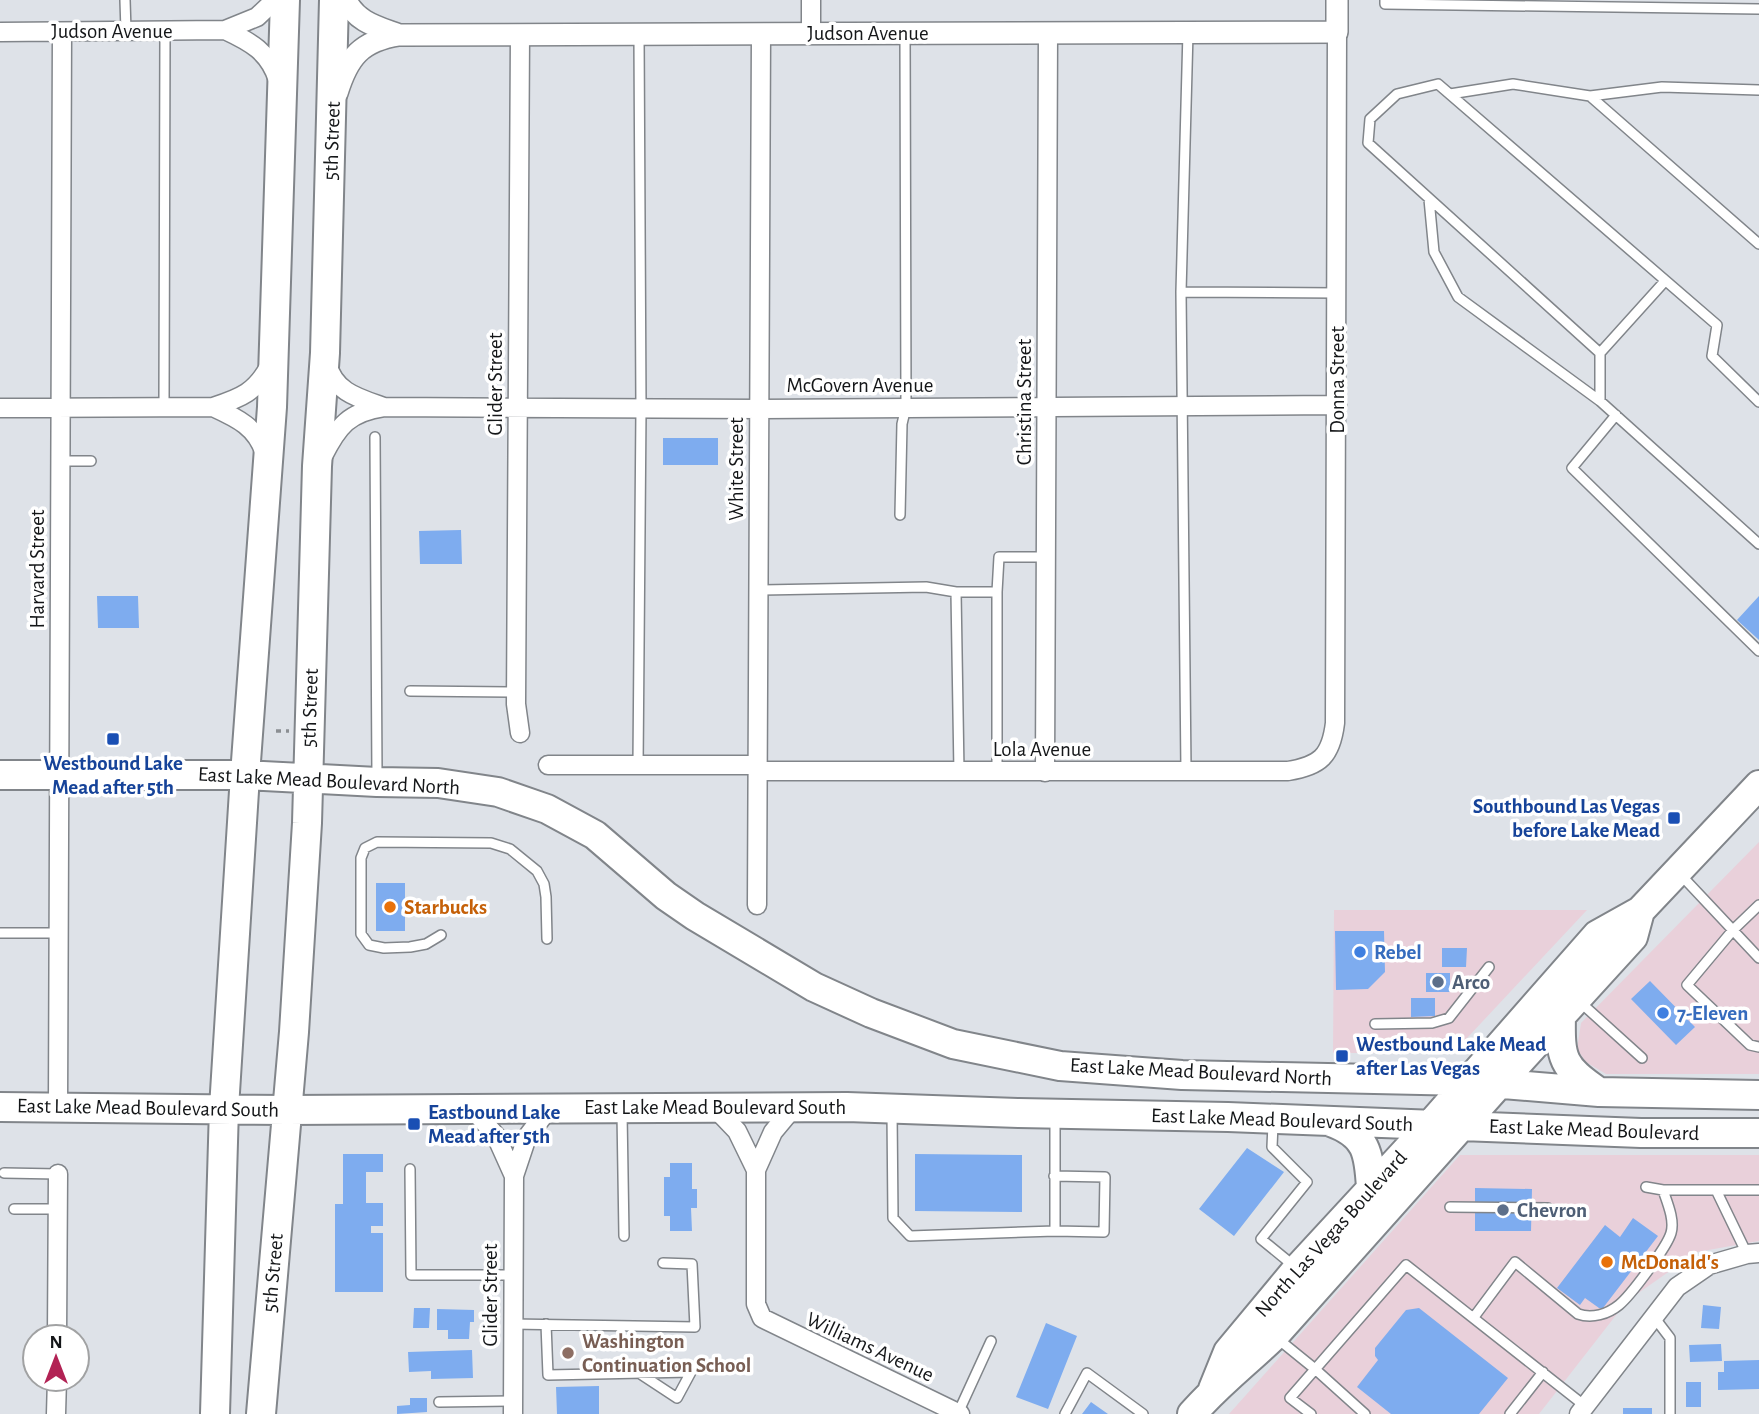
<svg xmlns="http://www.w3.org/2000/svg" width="1759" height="1414" viewBox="0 0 1759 1414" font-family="'Alegreya Sans',sans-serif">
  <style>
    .commercial { fill: #e9d0da }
    .building { fill: #7eacef }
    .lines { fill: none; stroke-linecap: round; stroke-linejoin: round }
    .service-casing { stroke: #81858a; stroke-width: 12 }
    .minor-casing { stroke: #81858a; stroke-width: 21 }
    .tertiary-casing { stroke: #81858a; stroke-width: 24 }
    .primary-casing { stroke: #81858a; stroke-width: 32 }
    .path { stroke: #8b8e92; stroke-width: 3.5; stroke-dasharray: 5 5; stroke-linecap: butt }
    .service { stroke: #fff; stroke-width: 9 }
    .minor { stroke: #fff; stroke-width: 18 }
    .tertiary { stroke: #fff; stroke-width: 21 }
    .primary { stroke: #fff; stroke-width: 28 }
    .transit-dot { fill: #1a4fb4; stroke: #fff; stroke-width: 2.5 }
    .food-dot { fill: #e8710a; stroke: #fff; stroke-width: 2.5 }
    .shop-dot { fill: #3f7fe0; stroke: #fff; stroke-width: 2.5 }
    .service-dot { fill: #5c6f8a; stroke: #fff; stroke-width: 2.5 }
    .education-dot { fill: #8d6e63; stroke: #fff; stroke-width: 2.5 }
    .labels { text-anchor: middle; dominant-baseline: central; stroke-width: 7; stroke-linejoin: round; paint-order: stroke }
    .street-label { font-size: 21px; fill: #141618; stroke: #fff }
    .transit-label { font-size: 21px; font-weight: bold; fill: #164399; stroke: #fff; text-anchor: start }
    .food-label { font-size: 21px; font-weight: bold; fill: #c56008; stroke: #fff; text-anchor: start }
    .shop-label { font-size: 21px; font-weight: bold; fill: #366cbe; stroke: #fff; text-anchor: start }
    .service-label { font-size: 21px; font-weight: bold; fill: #4e5e75; stroke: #fff; text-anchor: start }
    .education-label { font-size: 21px; font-weight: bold; fill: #785e54; stroke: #fff; text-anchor: start }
  </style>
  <rect width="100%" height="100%" fill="#dee2e8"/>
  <!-- commercial -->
  <path class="commercial" d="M1759 842V1074H1606L1586 1062 1577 1049 1581 1023Z
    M1334 910H1587L1453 1053H1333Z
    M1460 1155H1759V1241L1697 1252 1627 1301 1539 1414H1229Z"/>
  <!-- building -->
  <path class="building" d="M663 438H718V465H663Z
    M461 530 462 564H420L419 531Z
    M97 596H138L139 628H98Z
    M1759 596V640L1737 620Z
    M376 883H405V931H376Z
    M1335 931H1384L1385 972 1368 989 1336 990Z
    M1442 948H1467L1466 967H1442Z
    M1426 973H1450V992H1426Z
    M1650 981 1695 1027 1676 1045 1631 999Z
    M1411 998H1435V1016L1411 1017Z
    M1247 1148 1284 1172 1234 1236 1199 1209Z
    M343 1154H383V1172H366V1203H383V1226H371V1233H383V1292H335V1204H343Z
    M915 1154 1022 1155V1212L915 1211Z
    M670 1163H692V1189H697V1208H691L692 1231H670V1216H664V1177H670Z
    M1475 1188 1532 1189 1531 1231H1475Z
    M1633 1218 1658 1236 1603 1308H1599L1585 1298 1580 1305 1557 1288 1605 1225 1620 1237Z
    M1703 1305 1721 1307 1719 1329 1701 1328Z
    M414 1308H430L429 1328H413Z
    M1419 1308 1508 1378 1479 1414H1391L1357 1387 1378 1360 1375 1356V1348L1406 1310Z
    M437 1309 474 1310V1322H470L469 1339H448V1330H437Z
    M1046 1323 1077 1336 1048 1409 1016 1397Z
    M1721 1344 1722 1361 1690 1362 1689 1345Z
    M472 1350 473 1378 431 1379V1371L409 1372 408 1352Z
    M1759 1360V1389L1718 1390V1372H1724V1361Z
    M1686 1382H1701V1407H1686Z
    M599 1386V1414H557L556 1387Z
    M410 1398H427V1412L397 1414V1406L410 1405Z
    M1091 1402 1108 1414H1082Z
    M1623 1408H1652V1414H1623Z"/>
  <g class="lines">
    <defs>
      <path id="service" d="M125 0 126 31
        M1385 0V4L1759 9
        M1450 94 1513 84 1590 96 1759 244
        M1590 96 1662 87 1759 90
        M1429 199 1434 252 1458 297 1600 401
        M1665 281 1600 353 1368 143 1370 119 1397 94 1438 84 1717 325 1712 356 1759 402
        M1181 292 1188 32
        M1600 353V401L1759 544
        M164 407 165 31
        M1616 415 1572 468 1759 651
        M375 437 377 777
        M60 461H91
        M900 515 902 424 906 407 905 33
        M758 590 926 587 956 592
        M997 592 999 557H1046
        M410 691 516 692
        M638 765 641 409 639 36
        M1186 771 1181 292 1337 293
        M959 772 956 592H997V772
        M1680 874 1759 958
        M1759 905 1733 930 1687 985 1750 1045 1759 1047
        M0 933H59
        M441 935 426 944 410 947 384 948 369 945 361 934V858L365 848 377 842 491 843 510 849 537 871 544 884 546 897 547 939
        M1580 1002 1642 1058
        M1375 1024 1432 1023 1449 1018 1489 967
        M892 1112 893 1218 910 1236 1055 1231V1115
        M622 1113 624 1236
        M1273 1124 1272 1147 1307 1182 1261 1239 1294 1266
        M410 1169 411 1275H513
        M4 1173 58 1174
        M1054 1176 1105 1177 1104 1232 1055 1231
        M1646 1187 1663 1190H1759
        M1716 1190 1747 1254
        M1450 1207 1548 1208
        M14 1209H57
        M1474 1317 1515 1262 1578 1314C1592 1319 1608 1314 1619 1305 1631 1295 1667 1247 1671 1233 1675 1220 1667 1202 1663 1190
        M1654 1317 1670 1338V1414
        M512 1324 695 1327 692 1264 663 1263
        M546 1324 548 1375 691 1372 677 1398 639 1373
        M1278 1339 1315 1369 1365 1414
        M439 1402 514 1401
        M958 1413 991 1341
        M1065 1414 1087 1373 1143 1414
        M1311 1414 1290 1398 1406 1265 1585 1406
        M1510 1414 1543 1372"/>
      <path id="minor" d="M811 0V33
        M225 30C251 42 269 52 278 80
        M0 32 225 30 257 17 275 0
        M520 35 516 704 520 733
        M327 363C334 392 358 398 384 407
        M213 407C237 418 257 427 265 454
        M0 408 213 407C241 398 256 392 270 365
        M323 456C338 426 349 412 384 407L759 409 1337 405
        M548 765H757
        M757 771H1288C1320 766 1331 756 1335 723L1337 32
        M1045 772 1048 33
        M757 905 761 34
        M58 1107 62 32
        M472 1108 496 1136 514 1176
        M715 1108 737 1131 756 1170
        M793 1108 773 1132 756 1170V1304L762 1318 960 1414
        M57 1337 58 1174
        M56 1414 57 1379
        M513 1414 514 1176 527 1137 550 1107
        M1579 1414 1677 1287 1709 1265 1747 1254 1759 1253"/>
      <path id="tertiary" d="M346 0C356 22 378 27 399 35
        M337 93C348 57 361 41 399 35L1337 32V0"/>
      <path id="primary" d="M0 775H245L377 782 438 783 498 792 547 809 595 835 666 896 695 916 814 987 871 1013 953 1044 1060 1066 1182 1075 1467 1081 1599 1092 1759 1095
        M1561 1015C1560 1059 1562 1067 1599 1092
        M0 1107 287 1110 847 1107 1019 1113 1228 1117 1641 1133H1759
        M1331 1122C1367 1135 1369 1153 1371 1188
        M1213 1389 1228 1352 1297 1269 1430 1125 1597 935 1640 911 1759 785
        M215 1414 224 1108 245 775 272 407 285 0
        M261 1414 294 1032 307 823 317 466 325 353 334 0
        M1192 1414C1217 1385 1246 1363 1274 1336L1499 1084 1633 937 1640 911"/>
    </defs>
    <!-- service casing -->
    <use href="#service" class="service-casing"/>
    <!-- minor casing -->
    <use href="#minor" class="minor-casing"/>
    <!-- tertiary casing -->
    <use href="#tertiary" class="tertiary-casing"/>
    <!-- primary casing -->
    <use href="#primary" class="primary-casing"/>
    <!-- path -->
    <path class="path" d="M276 731H289"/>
    <!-- service -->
    <use href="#service" class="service"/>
    <!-- minor -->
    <use href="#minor" class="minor"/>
    <!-- tertiary -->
    <use href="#tertiary" class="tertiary"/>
    <!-- primary -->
    <use href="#primary" class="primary"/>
  </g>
  <!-- markers -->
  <g class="transit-dot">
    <rect x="106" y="732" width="14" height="14" rx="3.5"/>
    <rect x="1667" y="811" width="14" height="14" rx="3.5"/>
    <rect x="1335" y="1049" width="14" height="14" rx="3.5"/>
    <rect x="407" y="1117" width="14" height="14" rx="3.5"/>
  </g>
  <g class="food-dot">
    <circle cx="390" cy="907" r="7"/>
    <circle cx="1607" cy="1262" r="7"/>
  </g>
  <g class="shop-dot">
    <circle cx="1360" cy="952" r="7"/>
    <circle cx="1663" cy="1013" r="7"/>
  </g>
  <g class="service-dot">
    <circle cx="1438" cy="982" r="7"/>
    <circle cx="1503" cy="1210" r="7"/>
  </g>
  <circle class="education-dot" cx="568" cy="1353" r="7"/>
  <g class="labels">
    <!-- street labels -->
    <g class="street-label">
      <text x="112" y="31">Judson Avenue</text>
      <text x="868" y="33">Judson Avenue</text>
      <text transform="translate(332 141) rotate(-88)">5th Street</text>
      <text transform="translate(1337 380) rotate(-90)">Donna Street</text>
      <text transform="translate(495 384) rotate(-90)">Glider Street</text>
      <text x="860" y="385">McGovern Avenue</text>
      <text transform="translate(1024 402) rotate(-90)">Christina Street</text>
      <text transform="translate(736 469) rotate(-90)">White Street</text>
      <text transform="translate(37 569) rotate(-90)">Harvard Street</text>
      <text transform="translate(310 708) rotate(-88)">5th Street</text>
      <text x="1042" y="749">Lola Avenue</text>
      <text transform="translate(329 781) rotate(3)">East Lake Mead Boulevard North</text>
      <text transform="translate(1201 1072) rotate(3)">East Lake Mead Boulevard North</text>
      <text x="715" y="1107">East Lake Mead Boulevard South</text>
      <text transform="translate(148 1108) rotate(1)">East Lake Mead Boulevard South</text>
      <text transform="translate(1282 1120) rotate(2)">East Lake Mead Boulevard South</text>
      <text transform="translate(1594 1130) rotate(2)">East Lake Mead Boulevard</text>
      <text transform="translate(1331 1234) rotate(-48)">North Las Vegas Boulevard</text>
      <text transform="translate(273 1273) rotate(-85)">5th Street</text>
      <text transform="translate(490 1295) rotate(-90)">Glider Street</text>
      <text transform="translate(870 1347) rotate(25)">Williams Avenue</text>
    </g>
    <!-- transit labels -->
    <g class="transit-label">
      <text x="113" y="763" text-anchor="middle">Westbound Lake<tspan x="113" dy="24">Mead after 5th</tspan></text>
      <text x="1660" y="806" text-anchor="end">Southbound Las Vegas<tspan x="1660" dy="24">before Lake Mead</tspan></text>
      <text x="1356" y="1044">Westbound Lake Mead<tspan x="1356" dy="24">after Las Vegas</tspan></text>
      <text x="428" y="1112">Eastbound Lake<tspan x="428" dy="24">Mead after 5th</tspan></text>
    </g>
    <!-- food labels -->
    <g class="food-label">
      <text x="404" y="907">Starbucks</text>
      <text x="1621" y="1262">McDonald's</text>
    </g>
    <!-- shop labels -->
    <g class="shop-label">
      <text x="1374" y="952">Rebel</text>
      <text x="1677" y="1013">7-Eleven</text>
    </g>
    <!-- service labels -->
    <g class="service-label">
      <text x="1452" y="982">Arco</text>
      <text x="1517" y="1210">Chevron</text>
    </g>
    <!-- education labels -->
    <g class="education-label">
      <text x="582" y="1341">Washington<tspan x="582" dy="24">Continuation School</tspan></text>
    </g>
  </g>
  <!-- north arrow -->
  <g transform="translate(56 1358)"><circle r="33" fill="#ffffff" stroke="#a1a2a3" stroke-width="2"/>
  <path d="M0-5L12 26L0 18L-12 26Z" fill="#b22254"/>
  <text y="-10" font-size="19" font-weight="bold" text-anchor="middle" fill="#141618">N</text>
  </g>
</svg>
